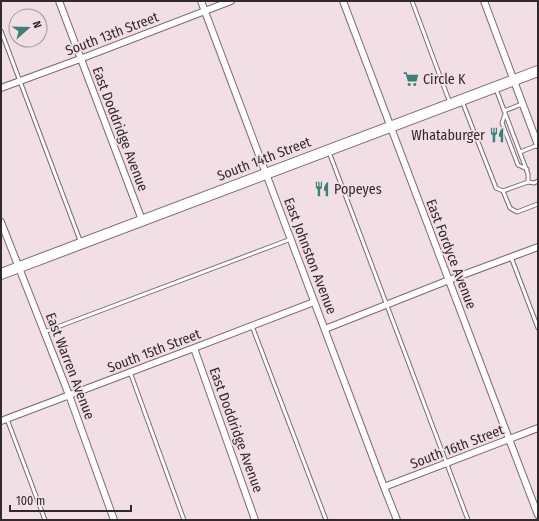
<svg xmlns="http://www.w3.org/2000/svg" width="539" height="521" viewBox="0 0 539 521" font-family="'Fira Sans Condensed',sans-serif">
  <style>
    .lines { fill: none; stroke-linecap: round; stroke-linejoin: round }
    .lane-casing { stroke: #7c6b71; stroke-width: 5 }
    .street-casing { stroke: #7c6b71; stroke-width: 8 }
    .primary-casing { stroke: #7c6b71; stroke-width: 12 }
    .lane { stroke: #fff; stroke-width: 3 }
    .street { stroke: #fff; stroke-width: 6 }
    .primary { stroke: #fff; stroke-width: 10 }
    .labels { text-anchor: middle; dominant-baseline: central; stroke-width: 3.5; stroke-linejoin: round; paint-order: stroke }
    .street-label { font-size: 14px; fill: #312a2d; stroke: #f2dfe6 }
    .poi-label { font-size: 14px; fill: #312a2d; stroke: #f2dfe6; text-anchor: start }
  </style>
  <rect width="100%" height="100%" fill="#f2dfe6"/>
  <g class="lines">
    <defs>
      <path id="lane" d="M412 1 450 103
        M1 31 81 243
        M462 101 496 188 503 191 528 182V174L496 89
        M504 111 522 104
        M505 114 502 123 518 165 527 169
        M329 152 468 520
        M520 152 538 145
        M528 182 534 183 538 181
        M503 191 510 208 517 212 538 204
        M511 257 538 328
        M252 326 326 520
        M44 332 291 239
        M130 372 184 520
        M7 419 45 520"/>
      <path id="street" d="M59 1 142 220
        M201 1 384 487 397 520
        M343 1 509 439 538 515
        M484 1 538 145
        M1 88 80 59 231 1
        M1 222 69 395 114 520
        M325 329 449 280 538 247
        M194 348 255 520
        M1 421 194 348 314 302
        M384 487 538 428"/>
      <path id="primary" d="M1 274 538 71"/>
    </defs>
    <!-- lane casing -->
    <use href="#lane" class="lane-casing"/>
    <!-- street casing -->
    <use href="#street" class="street-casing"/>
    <!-- primary casing -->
    <use href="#primary" class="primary-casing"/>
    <!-- lane -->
    <use href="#lane" class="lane"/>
    <!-- street -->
    <use href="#street" class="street"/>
    <!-- primary -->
    <use href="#primary" class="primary"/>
  </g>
  <!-- icons -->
  <defs>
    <symbol id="supermarket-bare" viewBox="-9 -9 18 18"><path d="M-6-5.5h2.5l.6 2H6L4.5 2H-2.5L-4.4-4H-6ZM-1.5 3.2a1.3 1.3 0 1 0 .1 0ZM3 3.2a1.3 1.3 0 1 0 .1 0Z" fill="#3b8178" stroke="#f2dfe6" stroke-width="2.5" paint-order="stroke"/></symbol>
    <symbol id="restaurant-bare" viewBox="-9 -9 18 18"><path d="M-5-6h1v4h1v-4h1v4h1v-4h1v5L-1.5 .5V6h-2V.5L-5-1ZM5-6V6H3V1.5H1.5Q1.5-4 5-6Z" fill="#3b8178" stroke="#f2dfe6" stroke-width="2.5" paint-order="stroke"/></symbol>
  </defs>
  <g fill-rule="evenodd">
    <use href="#supermarket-bare" x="400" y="68" width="22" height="22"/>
    <use href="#restaurant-bare" x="486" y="124" width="22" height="22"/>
    <use href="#restaurant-bare" x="311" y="178" width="22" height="22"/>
  </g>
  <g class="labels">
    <!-- street labels -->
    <g class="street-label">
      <text transform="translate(112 34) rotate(-21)">South 13th Street</text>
      <text transform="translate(120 129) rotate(69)">East Doddridge Avenue</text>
      <text transform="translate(264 159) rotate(-21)">South 14th Street</text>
      <text transform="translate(451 254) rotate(69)">East Fordyce Avenue</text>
      <text transform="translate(310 256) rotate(69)">East Johnston Avenue</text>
      <text transform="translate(154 351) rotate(-21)">South 15th Street</text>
      <text transform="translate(70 366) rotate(69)">East Warren Avenue</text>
      <text transform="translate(236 430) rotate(70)">East Doddridge Avenue</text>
      <text transform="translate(457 447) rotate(-21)">South 16th Street</text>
    </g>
    <!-- poi labels -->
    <g class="poi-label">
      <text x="423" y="79">Circle K</text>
      <text x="485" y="135" text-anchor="end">Whataburger</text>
      <text x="334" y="189">Popeyes</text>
    </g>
  </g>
  <!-- border -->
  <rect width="539" height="521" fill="none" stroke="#312a2d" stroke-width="4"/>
  <!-- north arrow -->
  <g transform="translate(28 28) rotate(70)"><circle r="19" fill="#f2dfe6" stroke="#a5979c"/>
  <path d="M0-3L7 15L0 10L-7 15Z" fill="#3b8178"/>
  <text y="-6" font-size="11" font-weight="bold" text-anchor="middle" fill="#312a2d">N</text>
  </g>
  <!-- scale -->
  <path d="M10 505v6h121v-6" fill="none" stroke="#312a2d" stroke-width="2"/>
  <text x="16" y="505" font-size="12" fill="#312a2d" stroke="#f2dfe6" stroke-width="3" paint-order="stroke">100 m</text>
</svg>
